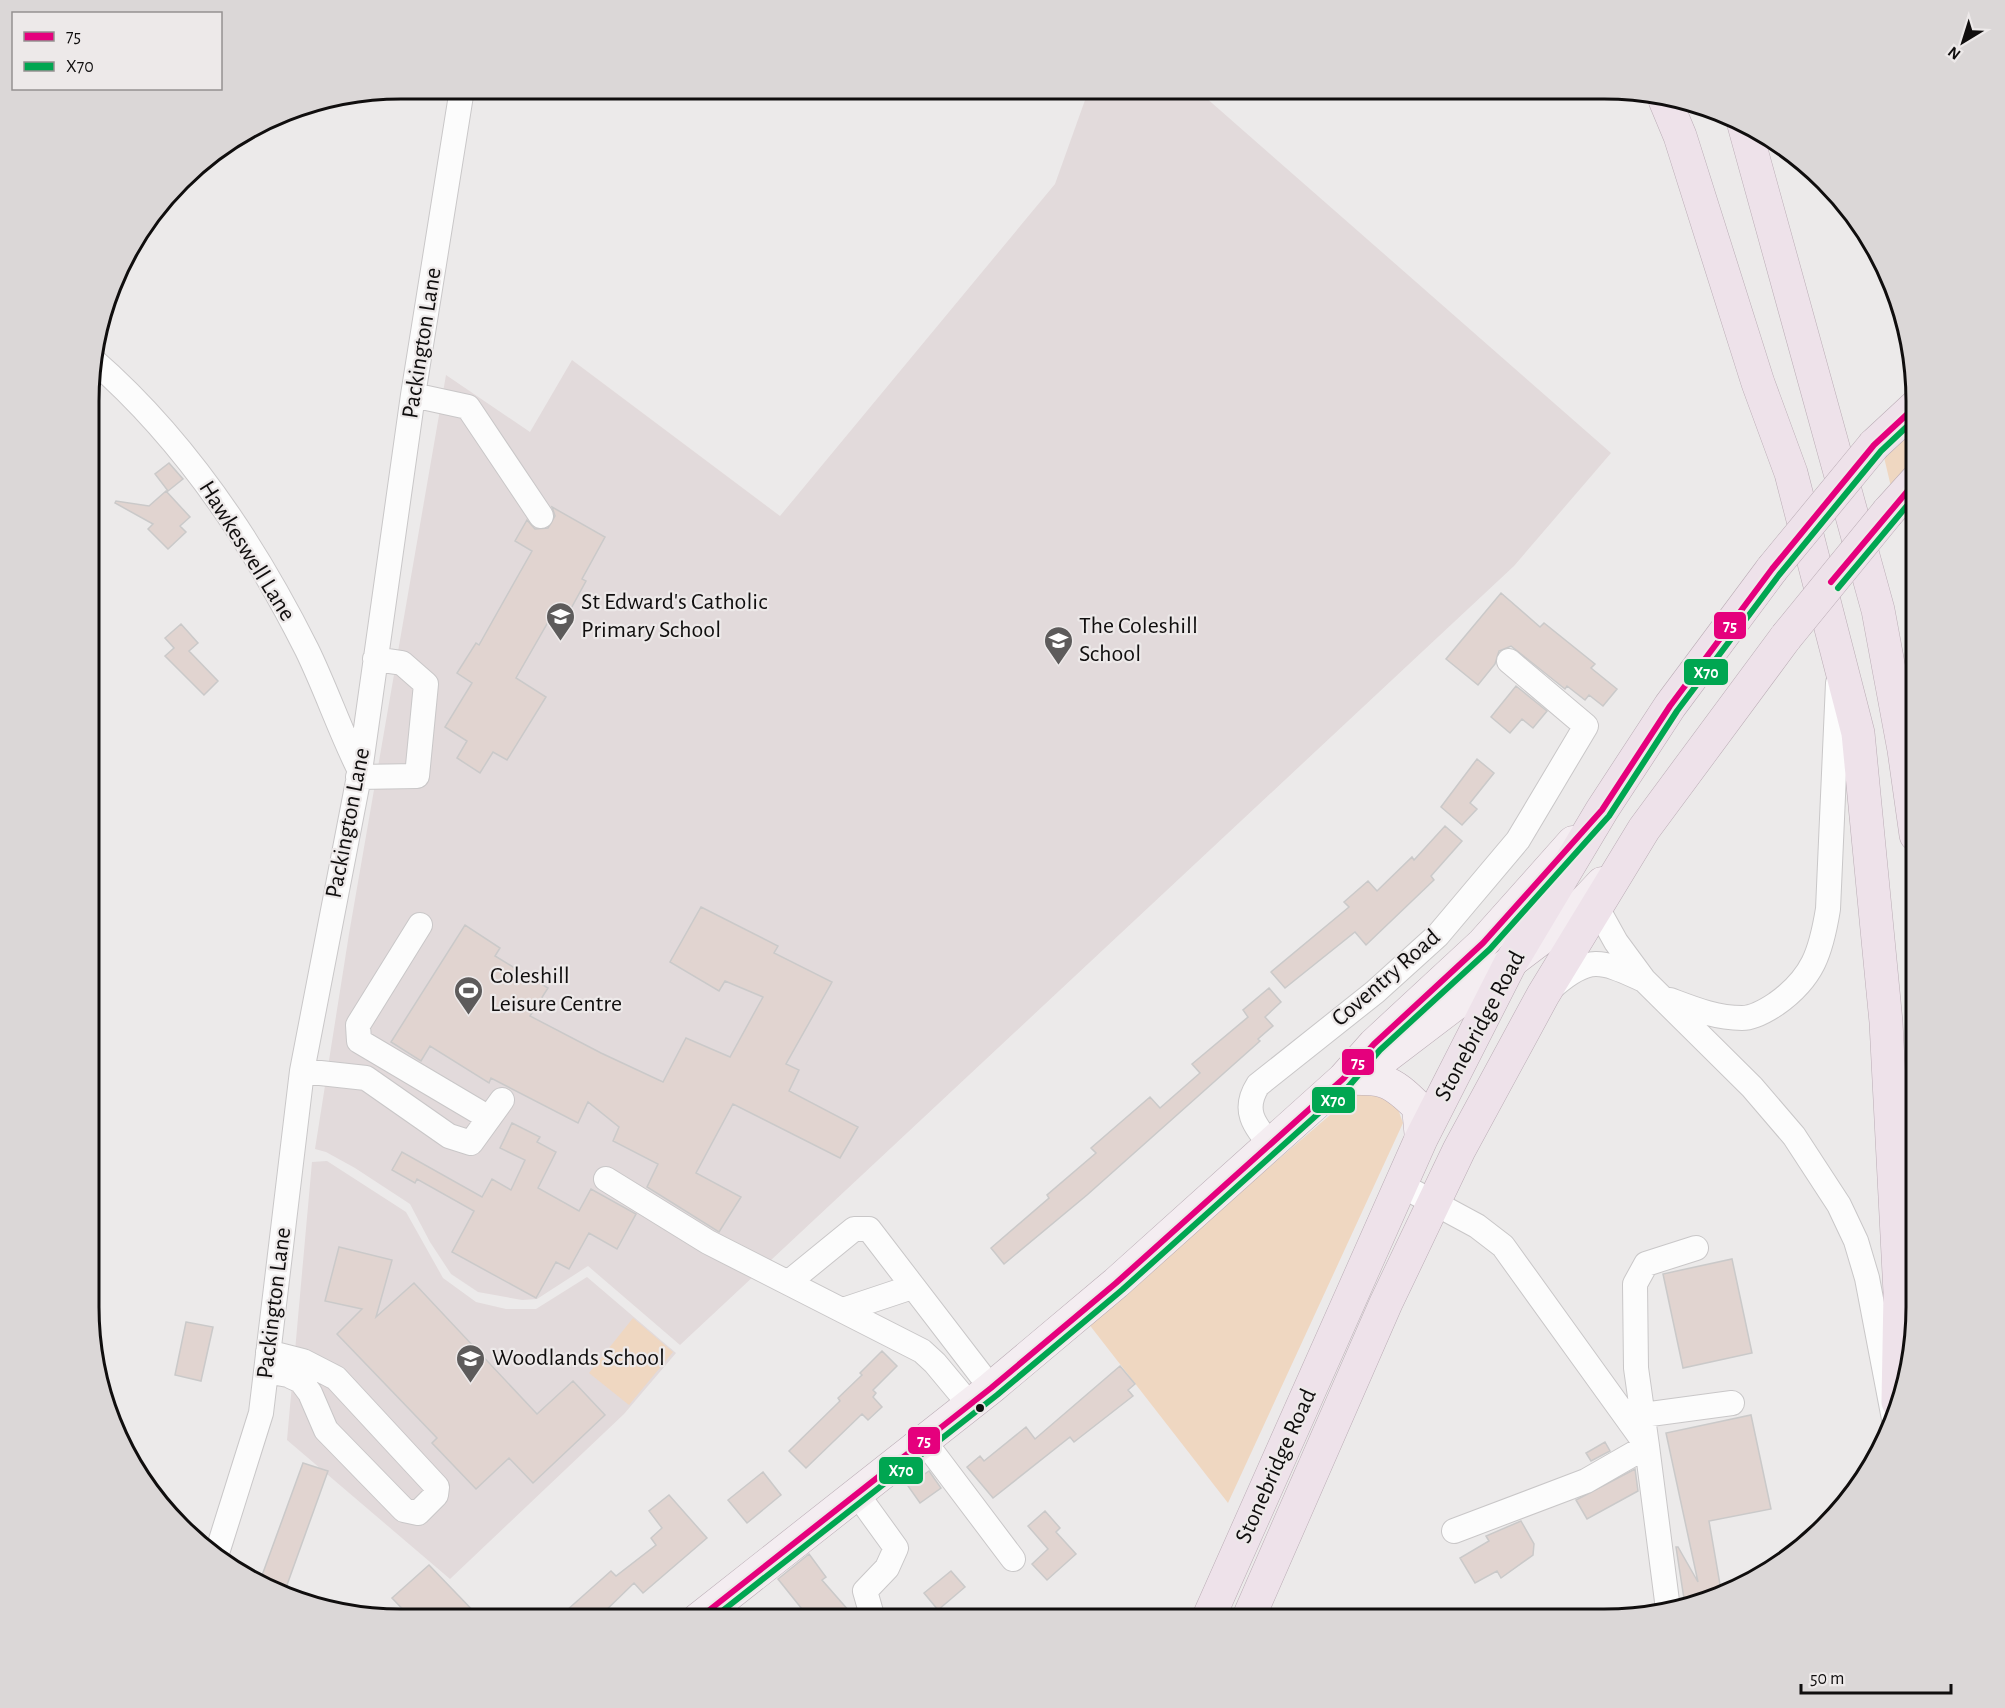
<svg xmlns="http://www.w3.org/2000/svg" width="2005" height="1708" viewBox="0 0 2005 1708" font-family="'Alegreya Sans',sans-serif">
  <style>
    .built { fill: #e2dadb }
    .green { fill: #efd7c1 }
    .building { fill: #e1d4d0; stroke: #cac9c9; stroke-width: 1.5 }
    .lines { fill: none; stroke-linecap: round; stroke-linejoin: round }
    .minor-casing { stroke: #c9c7c8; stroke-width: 26 }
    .major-casing { stroke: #baacb5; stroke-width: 33 }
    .highway-casing { stroke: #baacb5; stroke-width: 34 }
    .minor { stroke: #fcfcfc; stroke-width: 24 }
    .major { stroke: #f4edf1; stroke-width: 32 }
    .highway { stroke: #eee2ea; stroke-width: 33 }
    .highway-bridge-casing { stroke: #baacb5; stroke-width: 34; stroke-linecap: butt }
    .highway-bridge { stroke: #eee2ea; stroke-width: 33 }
    .bus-1-casing { stroke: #ede9e9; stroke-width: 10 }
    .bus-2-casing { stroke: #ede9e9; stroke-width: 10 }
    .bus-1 { stroke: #e5007d; stroke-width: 6 }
    .bus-2 { stroke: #00a651; stroke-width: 6 }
    .bus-dot { fill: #100e0e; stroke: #ede9e9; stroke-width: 2 }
    .labels { text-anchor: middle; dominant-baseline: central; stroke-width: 4.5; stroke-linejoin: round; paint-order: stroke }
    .street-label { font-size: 24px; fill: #100e0e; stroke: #ede9e9 }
    .poi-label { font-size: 24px; fill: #100e0e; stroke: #ede9e9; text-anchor: start }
    .rim { fill: none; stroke: #100e0e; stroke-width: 3 }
    .line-badge { stroke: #ede9e9; stroke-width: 2 }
    .badge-label { font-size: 16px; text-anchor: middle; font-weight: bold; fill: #fff }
  </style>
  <rect width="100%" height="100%" fill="#eceaea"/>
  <!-- built -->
  <path class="built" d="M1089 89H1196L1611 453 1514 566 680 1345 588 1266 537 1299 522 1300 478 1292 451 1274 430 1242 410 1204 355 1168 326 1152 315 1149 349 934 446 375 530 432 572 360 780 516 1055 184Z
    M327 1161 406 1212 443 1278 476 1302 506 1309H536L587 1277 676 1353 624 1414 450 1579 287 1440 312 1162Z"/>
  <!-- green -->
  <path class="green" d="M1916 422V464L1892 491 1883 453Z
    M1374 1090 1394 1098 1403 1123 1228 1503 1088 1323 1351 1097Z
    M633 1318 673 1352 629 1405 589 1373Z"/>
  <!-- building -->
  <path class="building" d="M169 463 183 479 168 491 155 474Z
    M166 491 190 517 180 526 186 532 168 549 148 529 153 524 115 503 116 501 149 506Z
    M552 507 605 537 582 579 586 581 563 623 551 617 516 678 546 697 507 760 493 752 480 773 457 758 467 741 445 727 472 683 457 673 476 643 479 645 532 551 515 541 527 520 535 529 548 528 555 516Z
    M1501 593 1540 627 1544 623 1595 664 1591 668 1617 689 1603 706 1589 695 1585 700 1567 686 1565 689 1511 646 1499 651 1495 664 1478 685 1446 659Z
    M181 624 198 643 189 651 218 681 204 695 165 656 174 648 165 638Z
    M1516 686 1547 711 1533 728 1522 719 1510 733 1491 717Z
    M1477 759 1494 773 1470 803 1477 809 1462 825 1441 807Z
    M1445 826 1462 841 1431 876 1434 880 1366 945 1355 932 1285 988 1271 972 1349 907 1344 902 1368 881 1377 891 1412 857 1414 860Z
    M701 907 778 946 774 953 832 982 786 1064 799 1070 789 1091 858 1127 840 1158 733 1104 696 1173 741 1197 719 1232 647 1187 658 1164 613 1141 619 1127 588 1102 578 1123 491 1078 489 1083 430 1046 421 1061 391 1042 465 925 500 948 495 956 548 988 530 1016 601 1053 663 1082 686 1038 730 1057 763 997 725 981 719 991 670 962Z
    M1269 988 1281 1002 1265 1017 1273 1026 1258 1039 1260 1041 1087 1195 1004 1264 991 1248 1049 1198 1047 1195 1096 1153 1091 1148 1150 1097 1160 1108 1200 1073 1192 1064 1248 1017 1243 1010Z
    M512 1123 540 1137 537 1142 556 1152 538 1188 579 1211 591 1189 636 1214 617 1249 589 1233 569 1269 556 1262 536 1298 452 1252 474 1211 417 1179 415 1183 392 1170 402 1152 482 1197 492 1179 511 1190 525 1160 500 1148Z
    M339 1247 392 1260 376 1317 414 1283 537 1414 573 1381 605 1415 533 1483 509 1458 476 1489 432 1443 437 1438 337 1334 362 1309 325 1301Z
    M1732 1259 1752 1353 1683 1368 1663 1274Z
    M186 1322 213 1327 201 1381 175 1375Z
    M882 1351 897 1366 873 1390 876 1393 873 1397 882 1407 868 1420 862 1414 806 1468 789 1451 840 1401 838 1398 862 1375 860 1373Z
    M1120 1366 1135 1384 1128 1390 1133 1396 1074 1442 1070 1437 993 1498 967 1467 980 1456 984 1461 1026 1427 1035 1439Z
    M1751 1415 1771 1509 1709 1521 1722 1596 1685 1605 1676 1547H1678L1698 1582 1666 1433Z
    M1605 1442 1610 1451 1591 1461 1586 1453Z
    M303 1463 328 1471 283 1596 260 1581Z
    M1635 1469 1638 1491 1587 1519 1576 1500Z
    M929 1471 941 1488 920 1503 908 1486Z
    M763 1472 781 1495 747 1523 728 1500Z
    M669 1495 707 1538 643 1593 634 1583 597 1619H557L611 1571 616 1576 656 1545 651 1538 662 1528 649 1511Z
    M1045 1511 1060 1528 1056 1532 1076 1554 1047 1580 1032 1564 1048 1549 1028 1526Z
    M1521 1521 1534 1544 1533 1555 1501 1578 1497 1571 1475 1583 1460 1558 1489 1541 1486 1536Z
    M809 1554 826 1577 822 1580 849 1611 839 1619H810L778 1579Z
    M429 1565 481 1619H412L392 1598Z
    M951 1571 965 1587 938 1610 924 1593Z"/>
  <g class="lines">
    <defs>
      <path id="minor" d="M92 359C183 438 253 542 307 650 326 689 340 731 360 771
        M413 395 468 407 541 516
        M358 777 417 776 426 684 402 663 375 659
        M1596 906 1616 942 1644 980 1752 1087 1794 1136 1839 1205 1856 1241 1867 1278 1894 1419
        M420 925 358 1025 359 1041 489 1118
        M1555 985C1591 954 1603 962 1644 980
        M1670 1000C1694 1009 1716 1018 1742 1018 1753 1018 1767 1010 1776 1004 1813 978 1821 952 1828 909L1838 683
        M302 1071 366 1078 449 1136 471 1143 502 1100
        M1271 1145C1254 1125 1242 1110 1258 1085L1375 992 1438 935 1518 840 1586 726 1509 661
        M606 1179 708 1242 922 1351 935 1363 970 1405
        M1401 1185 1477 1226 1503 1246 1647 1446 1668 1609
        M789 1282 854 1229H869L991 1388
        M843 1310 912 1287
        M266 1371 288 1375 301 1381 310 1393 326 1430 404 1510 418 1513 436 1495 437 1487 336 1378 303 1361 268 1352
        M1643 1415 1732 1403
        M924 1441 1013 1559
        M857 1494 896 1548 887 1568 865 1591 873 1619
        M1454 1531 1586 1481 1647 1446 1636 1368 1635 1284 1646 1264 1696 1248
        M217 1553 261 1413 302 1071 360 771 413 395 462 89"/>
      <path id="major" d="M1382 1060 1570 917 1602 883
        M1343 1079C1383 1078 1390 1079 1418 1107L1421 1139
        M698 1619 991 1388 1116 1283 1343 1079 1374 1044 1483 943 1573 842"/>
      <path id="highway" d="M1665 100 1680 136 1758 383 1791 473 1858 733 1886 1022 1900 1293 1898 1402
        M1743 121 1878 610 1904 750 1916 835
        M1874 445 1916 406
        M1888 512 1916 481
        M1208 1619 1421 1139 1510 964 1602 810 1670 706 1772 569
        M1248 1619 1386 1303 1459 1150 1543 995 1644 829 1786 637"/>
    </defs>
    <!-- minor casing -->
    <use href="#minor" class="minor-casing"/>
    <!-- major casing -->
    <use href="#major" class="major-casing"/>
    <!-- highway casing -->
    <use href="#highway" class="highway-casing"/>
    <!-- minor -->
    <use href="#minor" class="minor"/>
    <!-- major -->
    <use href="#major" class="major"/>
    <!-- highway -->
    <use href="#highway" class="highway"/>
    <defs>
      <path id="highway-bridge" d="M1772 569 1874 445
        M1786 637 1888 512"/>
    </defs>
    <!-- highway-bridge casing -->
    <use href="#highway-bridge" class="highway-bridge-casing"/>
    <!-- highway-bridge -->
    <use href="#highway-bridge" class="highway-bridge"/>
    <defs>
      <path id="bus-1" d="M1831 582 1916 481
        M698 1619 991 1388 1116 1283 1343 1079 1374 1044 1483 943 1602 810 1670 706 1772 569 1874 445 1916 406"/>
      <path id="bus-2" d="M1838 588 1916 495
        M712 1619 997 1395 1122 1290 1349 1086 1380 1050 1490 949 1609 816 1677 711 1779 575 1881 451 1916 418"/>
    </defs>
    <!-- bus-1 casing -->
    <use href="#bus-1" class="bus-1-casing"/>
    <!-- bus-2 casing -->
    <use href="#bus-2" class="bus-2-casing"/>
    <!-- bus-1 -->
    <use href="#bus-1" class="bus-1"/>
    <!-- bus-2 -->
    <use href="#bus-2" class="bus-2"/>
  </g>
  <!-- icons -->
  <defs>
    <symbol id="school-pin" viewBox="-11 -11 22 30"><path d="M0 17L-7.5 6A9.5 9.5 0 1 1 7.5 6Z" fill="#5d5b5b" stroke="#ede9e9"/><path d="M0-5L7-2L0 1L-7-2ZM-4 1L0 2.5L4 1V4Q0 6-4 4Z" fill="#fff"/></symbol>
    <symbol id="stadium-pin" viewBox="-11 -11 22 30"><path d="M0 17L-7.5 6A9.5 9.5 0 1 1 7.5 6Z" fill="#5d5b5b" stroke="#ede9e9"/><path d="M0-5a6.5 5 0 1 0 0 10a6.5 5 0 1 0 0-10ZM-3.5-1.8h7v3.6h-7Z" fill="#fff"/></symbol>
  </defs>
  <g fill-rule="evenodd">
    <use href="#school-pin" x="544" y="600" width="33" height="45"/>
    <use href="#school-pin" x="1042" y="624" width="33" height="45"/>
    <use href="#stadium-pin" x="452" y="974" width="33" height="45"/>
    <use href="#school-pin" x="454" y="1342" width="33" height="45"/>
  </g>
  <!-- markers -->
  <circle class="bus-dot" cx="980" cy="1408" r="5"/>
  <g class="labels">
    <!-- street labels -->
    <g class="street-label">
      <text transform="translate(422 343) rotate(-81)">Packington Lane</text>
      <text transform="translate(247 551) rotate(58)">Hawkeswell Lane</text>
      <text transform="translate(348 823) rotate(-79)">Packington Lane</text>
      <text transform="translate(1386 978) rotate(-41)">Coventry Road</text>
      <text transform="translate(1480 1026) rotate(-62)">Stonebridge Road</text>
      <text transform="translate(274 1303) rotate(-83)">Packington Lane</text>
      <text transform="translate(1276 1466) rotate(-66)">Stonebridge Road</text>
    </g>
    <!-- poi labels -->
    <g class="poi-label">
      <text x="581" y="602">St Edward's Catholic<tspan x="581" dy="28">Primary School</tspan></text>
      <text x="1079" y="626">The Coleshill<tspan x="1079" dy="28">School</tspan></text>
      <text x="490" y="976">Coleshill<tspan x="490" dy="28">Leisure Centre</tspan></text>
      <text x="492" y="1358">Woodlands School</text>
    </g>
  </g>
  <!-- crop -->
  <path d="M0 0H2005V1708H0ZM401 99H1604A302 302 0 0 1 1906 401V1307A302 302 0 0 1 1604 1609H401A302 302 0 0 1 99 1307V401A302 302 0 0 1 401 99Z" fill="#dbd7d7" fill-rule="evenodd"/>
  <path class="rim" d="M401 99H1604A302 302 0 0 1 1906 401V1307A302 302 0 0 1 1604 1609H401A302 302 0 0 1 99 1307V401A302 302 0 0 1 401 99Z"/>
  <g class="line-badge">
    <rect x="1713" y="611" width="34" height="29" rx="6" fill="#e5007d"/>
    <rect x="1683" y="658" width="46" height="28" rx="6" fill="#00a651"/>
    <rect x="1341" y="1048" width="34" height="28" rx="6" fill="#e5007d"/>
    <rect x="1311" y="1086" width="45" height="28" rx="6" fill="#00a651"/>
    <rect x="907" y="1426" width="34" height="29" rx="6" fill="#e5007d"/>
    <rect x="878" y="1456" width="46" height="29" rx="6" fill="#00a651"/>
  </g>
  <g class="badge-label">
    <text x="1730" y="631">75</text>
    <text x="1706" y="678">X70</text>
    <text x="1358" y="1068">75</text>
    <text x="1333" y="1106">X70</text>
    <text x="924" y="1446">75</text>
    <text x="901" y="1476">X70</text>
  </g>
  <!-- legend -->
  <rect x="12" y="12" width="210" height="78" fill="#ede9e9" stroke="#959191" stroke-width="1.5"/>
  <rect x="24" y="32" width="30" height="9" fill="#e5007d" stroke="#959191" stroke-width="1.5"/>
  <text x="66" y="42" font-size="18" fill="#100e0e">75</text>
  <rect x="24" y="62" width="30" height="9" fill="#00a651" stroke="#959191" stroke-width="1.5"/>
  <text x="66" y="72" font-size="18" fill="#100e0e">X70</text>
  <!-- north arrow -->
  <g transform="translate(1963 42) rotate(218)" stroke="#ede9e9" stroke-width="4.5" paint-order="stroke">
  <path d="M0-4.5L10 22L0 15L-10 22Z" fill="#100e0e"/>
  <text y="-9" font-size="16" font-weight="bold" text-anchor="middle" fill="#100e0e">N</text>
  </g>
  <!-- scale -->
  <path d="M1801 1684v9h150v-9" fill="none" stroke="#100e0e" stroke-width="3"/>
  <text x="1810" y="1684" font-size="18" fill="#100e0e" stroke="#ede9e9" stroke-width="4.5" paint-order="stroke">50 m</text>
</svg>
